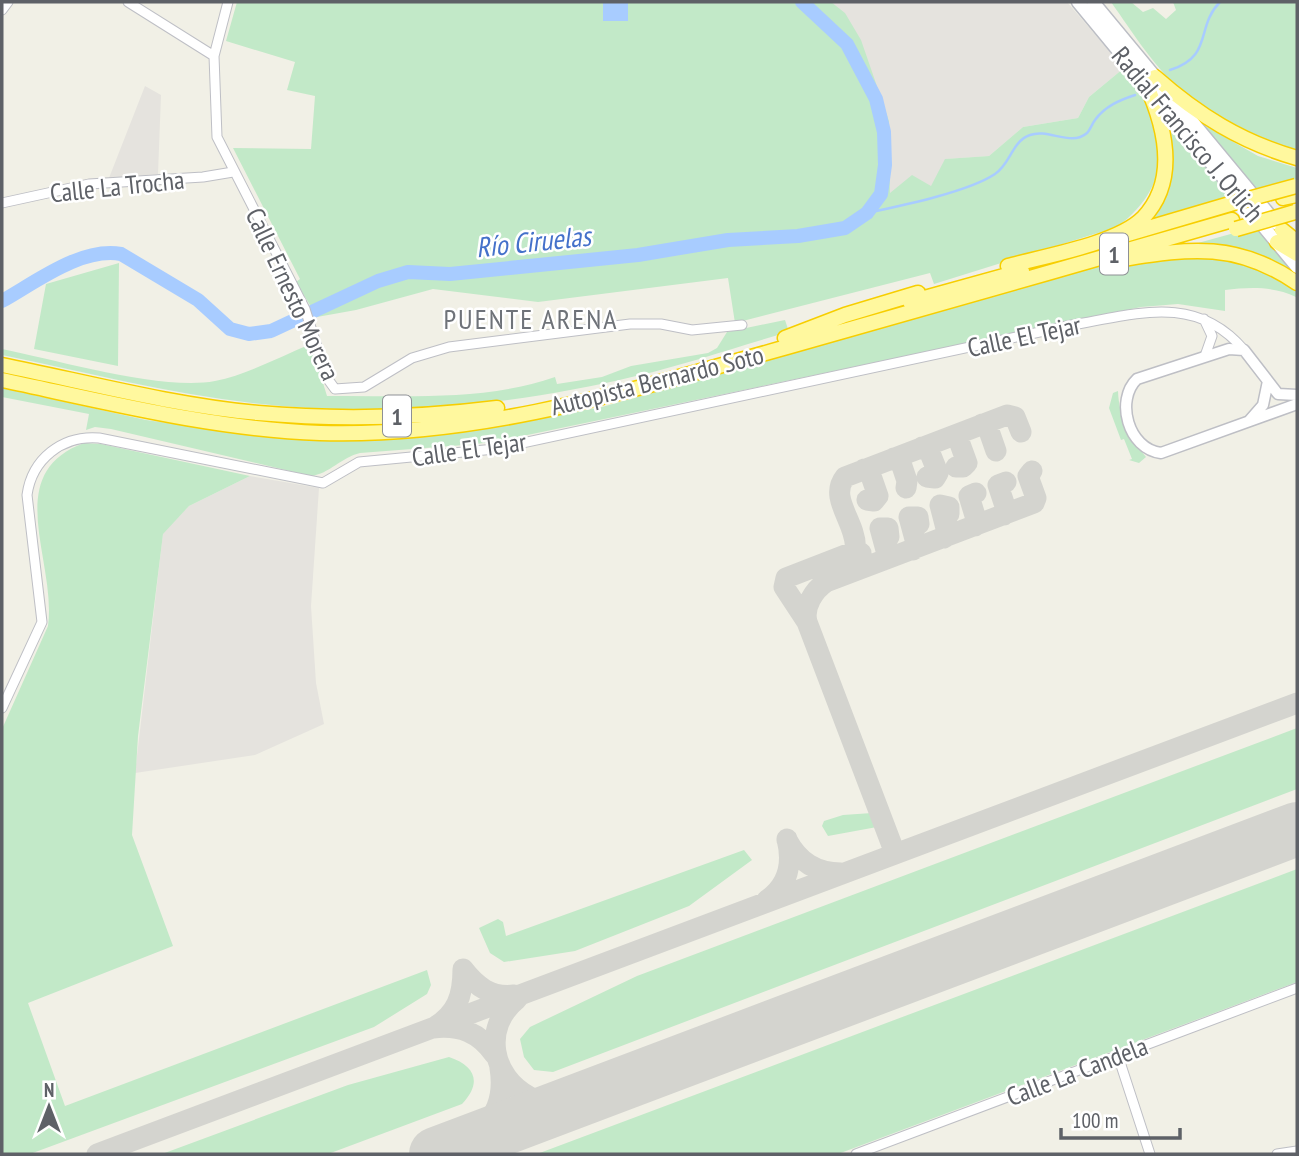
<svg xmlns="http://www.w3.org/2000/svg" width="1299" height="1156" viewBox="0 0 1299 1156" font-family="'PT Sans Narrow',sans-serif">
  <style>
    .industrial { fill: #e5e3de }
    .green { fill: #c2e9c8 }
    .water { fill: #a8ccff }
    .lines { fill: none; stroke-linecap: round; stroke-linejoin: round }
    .stream { stroke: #a8ccff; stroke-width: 2.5 }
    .river { stroke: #a8ccff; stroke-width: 14 }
    .taxiway { stroke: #d4d4cf; stroke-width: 21 }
    .runway { stroke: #d4d4cf; stroke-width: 54 }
    .minor-casing { stroke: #bebfc5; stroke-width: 11 }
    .tertiary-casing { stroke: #bebfc5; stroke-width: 13 }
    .secondary-casing { stroke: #bcbec5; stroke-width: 15 }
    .trunk-casing { stroke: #f7ce00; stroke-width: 17 }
    .minor { stroke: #fff; stroke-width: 9 }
    .tertiary { stroke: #fff; stroke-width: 10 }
    .secondary { stroke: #fff; stroke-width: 12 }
    .trunk { stroke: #fff89e; stroke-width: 14 }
    .trunk-bridge-casing { stroke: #f7ce00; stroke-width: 17; stroke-linecap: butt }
    .trunk-bridge { stroke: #fff89e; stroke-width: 14 }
    .labels { text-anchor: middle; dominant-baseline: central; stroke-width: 5; stroke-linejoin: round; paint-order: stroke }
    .shield { fill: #fff; stroke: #8e9095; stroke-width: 2 }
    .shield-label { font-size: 24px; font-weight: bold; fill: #5e6167 }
    .street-label { font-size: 26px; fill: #5e6167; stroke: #fff }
    .water-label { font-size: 28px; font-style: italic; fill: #4471ca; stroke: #fff }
    .neighbourhood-label { font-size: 28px; letter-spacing: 2px; fill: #6f7379; stroke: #fff }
  </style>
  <rect width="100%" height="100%" fill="#f1f0e6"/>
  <!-- industrial -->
  <path class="industrial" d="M821 2H1067L1124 68 1089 97 1078 118 1023 127 989 156 946 159 931 187 890 193 889 120Z
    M145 86 161 95 158 174 109 178Z
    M250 476 319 488 311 606 316 683 324 724 255 755 135 773 163 533 189 506Z"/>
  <!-- green -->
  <path class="green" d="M237 2H831L845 13 861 40 889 121 890 193 912 175 931 186 945 159 989 156 1023 127 1078 118 1089 97 1124 68C1169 121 1178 182 1117 227L934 284 930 273 735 323 728 278 538 302 433 289 356 310 317 317 296 282 300 279 233 148 311 149 315 96 287 90 295 62 226 41Z
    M1111 2H1131L1143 12 1153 8 1166 19 1176 10 1173 2H1297V150C1259 138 1217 120 1186 95 1156 70 1133 33 1111 2Z
    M1202 124 1258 156 1297 168V181L1258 190Z
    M1171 130 1233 197 1146 222 1172 152Z
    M1256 227 1297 274V278C1267 254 1233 251 1198 243Z
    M1227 254 1297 288 1296 297C1274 286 1249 287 1225 290V311L1178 304 1141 307 513 438 477 444 360 453C342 457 329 474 311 476L111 429 95 427 86 430 89 414 2 397V388L146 420 262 436 360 437 486 426 602 407 1133 256Z
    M119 263 118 366 34 349 46 284Z
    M785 320 789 332C738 346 688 364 636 376 513 406 378 418 252 403 167 393 85 372 2 355V349C57 360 162 391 215 381 247 375 281 356 311 344L327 396C403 395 483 402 555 377L557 384 602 377 631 366 708 353 717 348 727 332Z
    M1118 391C1119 418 1130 437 1146 457L1139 463 1129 460 1132 459 1124 439 1121 440 1109 408 1113 393Z
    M84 443 101 444 250 476 189 506 163 534 138 736 132 835 173 946 28 1003 65 1106 427 970 431 985 427 994 374 1027 30 1154H2V729L48 626C57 561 0 474 84 443Z
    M1297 728V789L553 1072 534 1070 524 1057 520 1039 530 1027 637 976Z
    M872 813 877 827 828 836 822 826 824 821 843 815Z
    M744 850 752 860 689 906 575 951 504 962 490 953 479 928 498 919 503 922 506 936Z
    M1297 869V982L838 1154H537Z
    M449 1057C476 1066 482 1083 462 1104L328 1154H162L348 1085Z"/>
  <!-- water -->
  <path class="water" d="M603 2H628V21H603Z"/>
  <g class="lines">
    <!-- stream -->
    <path class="stream" d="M1170 70C1214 56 1195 27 1220 2
      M867 213C900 206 968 192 995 174 1010 165 1012 141 1030 135 1048 128 1071 147 1087 133 1090 130 1092 124 1095 120 1105 106 1120 100 1135 95"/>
    <!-- river -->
    <path class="river" d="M2 301C36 282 81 247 121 254L198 300 230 329 249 334 271 331 378 281 408 272 450 274 638 255 728 240 798 236 845 228 867 213 881 194 885 165 884 132 876 99 847 44 802 2"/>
    <!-- taxiway -->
    <path class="taxiway" d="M982 424 988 428 996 451
      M952 436 959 441 967 463 963 467H956
      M922 447 928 448 938 473 935 478 927 477
      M894 458 900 460 907 481 906 488
      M864 469 870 473 878 496 874 501 867 500
      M1004 515 1006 509 998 485 1006 482
      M975 526 976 519 969 496 976 493
      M944 538 947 532 940 505 949 507V514
      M913 550 916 543 909 517H918L919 524
      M884 560 887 554 880 528H888L889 537
      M839 577C883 540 822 506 845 477L1007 415 1015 417 1021 432
      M807 622 784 587 786 578 853 552 861 553
      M787 840C799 862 816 873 841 873
      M890 856 893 848 807 622C803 607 814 590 826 582L1034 503 1036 498 1028 476 1032 471
      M767 900C788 886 793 863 787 839
      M517 999C482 1027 491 1077 530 1097 542 1103 555 1103 568 1105
      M495 1055C479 1032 460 1025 433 1028 457 1014 463 996 463 969 476 986 491 998 514 995
      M476 1139C495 1117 505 1098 500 1068
      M97 1154 1297 703"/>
    <!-- runway -->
    <path class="runway" d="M436 1154 1297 829"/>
    <defs>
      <path id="minor" d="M128 2 214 56
        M228 2 214 56 217 137 305 309 327 378 335 389 364 387 412 358 449 347 630 324H661L692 330 742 325
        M2 10 8 2
        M2 203 89 184 203 177 233 172
        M1204 319 1212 336 1205 356
        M2 708 42 622 27 495C32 459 62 435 99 438L323 483 359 462 495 449 1072 325C1136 314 1196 293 1244 350
        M1118 1056 1150 1154
        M856 1154 1297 988
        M1277 1154 1297 1151"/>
      <path id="tertiary" d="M1297 395 1278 394 1244 350 1229 349 1137 379C1115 400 1128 449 1161 453L1297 404
        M1249 421 1263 405 1268 381"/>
      <path id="secondary" d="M1078 2 1297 267
        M1093 2 1277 224"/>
      <path id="trunk" d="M1155 77C1198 115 1241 142 1297 158
        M1283 198 1297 195
        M1282 230 1297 242
        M1128 234 1230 204
        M1277 242 1297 254
        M1123 259C1191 248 1237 242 1297 283
        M1008 266C1044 256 1117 244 1143 218 1180 179 1164 123 1145 82
        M910 302 1022 271
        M785 338 845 315 918 293
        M2 365C86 382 172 405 258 413 338 420 418 418 497 408
        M2 380C107 402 212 429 320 433 479 438 636 389 787 347 935 305 1084 263 1232 220"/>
    </defs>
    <!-- minor casing -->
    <use href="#minor" class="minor-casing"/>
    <!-- tertiary casing -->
    <use href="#tertiary" class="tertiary-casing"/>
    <!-- secondary casing -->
    <use href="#secondary" class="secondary-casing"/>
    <!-- trunk casing -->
    <use href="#trunk" class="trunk-casing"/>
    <!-- minor -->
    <use href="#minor" class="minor"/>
    <!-- tertiary -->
    <use href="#tertiary" class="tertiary"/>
    <!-- secondary -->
    <use href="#secondary" class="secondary"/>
    <!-- trunk -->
    <use href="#trunk" class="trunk"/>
    <defs>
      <path id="trunk-bridge" d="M1230 204 1296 186
        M1236 229 1295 212"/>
    </defs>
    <!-- trunk-bridge casing -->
    <use href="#trunk-bridge" class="trunk-bridge-casing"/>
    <!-- trunk-bridge -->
    <use href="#trunk-bridge" class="trunk-bridge"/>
  </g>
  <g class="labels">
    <!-- shield labels -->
    <g class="shield">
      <rect x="1100" y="233.5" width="28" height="41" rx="5"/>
      <rect x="383" y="395.5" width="28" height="41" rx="5"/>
    </g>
    <g class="shield-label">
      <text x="1114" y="254">1</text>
      <text x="397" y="416">1</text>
    </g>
    <!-- street labels -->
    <g class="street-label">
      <text transform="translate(1188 134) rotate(50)">Radial Francisco J. Orlich</text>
      <text transform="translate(117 186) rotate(-6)">Calle La Trocha</text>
      <text transform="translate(293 294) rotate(65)">Calle Ernesto Morera</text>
      <text transform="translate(1024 336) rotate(-12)">Calle El Tejar</text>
      <text transform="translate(657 380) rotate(-14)">Autopista Bernardo Soto</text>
      <text transform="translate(469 449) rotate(-8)">Calle El Tejar</text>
      <text transform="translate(1077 1071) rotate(-21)">Calle La Candela</text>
    </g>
    <!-- water labels -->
    <g class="water-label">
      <text transform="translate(533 241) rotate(-6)">Río Ciruelas</text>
    </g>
    <!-- neighbourhood labels -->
    <g class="neighbourhood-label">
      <text x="531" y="318">PUENTE ARENA</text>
    </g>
  </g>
  <!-- border -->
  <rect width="1299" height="1156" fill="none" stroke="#5e6167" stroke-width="7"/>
  <!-- north arrow -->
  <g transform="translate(49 1107)" stroke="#ffffff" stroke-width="5" paint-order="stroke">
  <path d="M0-5L12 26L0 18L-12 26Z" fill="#5e6167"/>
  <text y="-10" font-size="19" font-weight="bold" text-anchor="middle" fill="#5e6167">N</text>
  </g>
  <!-- scale -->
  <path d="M1061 1128v10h119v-10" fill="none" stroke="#5e6167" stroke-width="3.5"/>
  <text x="1072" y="1128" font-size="21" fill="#5e6167" stroke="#ffffff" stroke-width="5" paint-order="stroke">100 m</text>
</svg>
